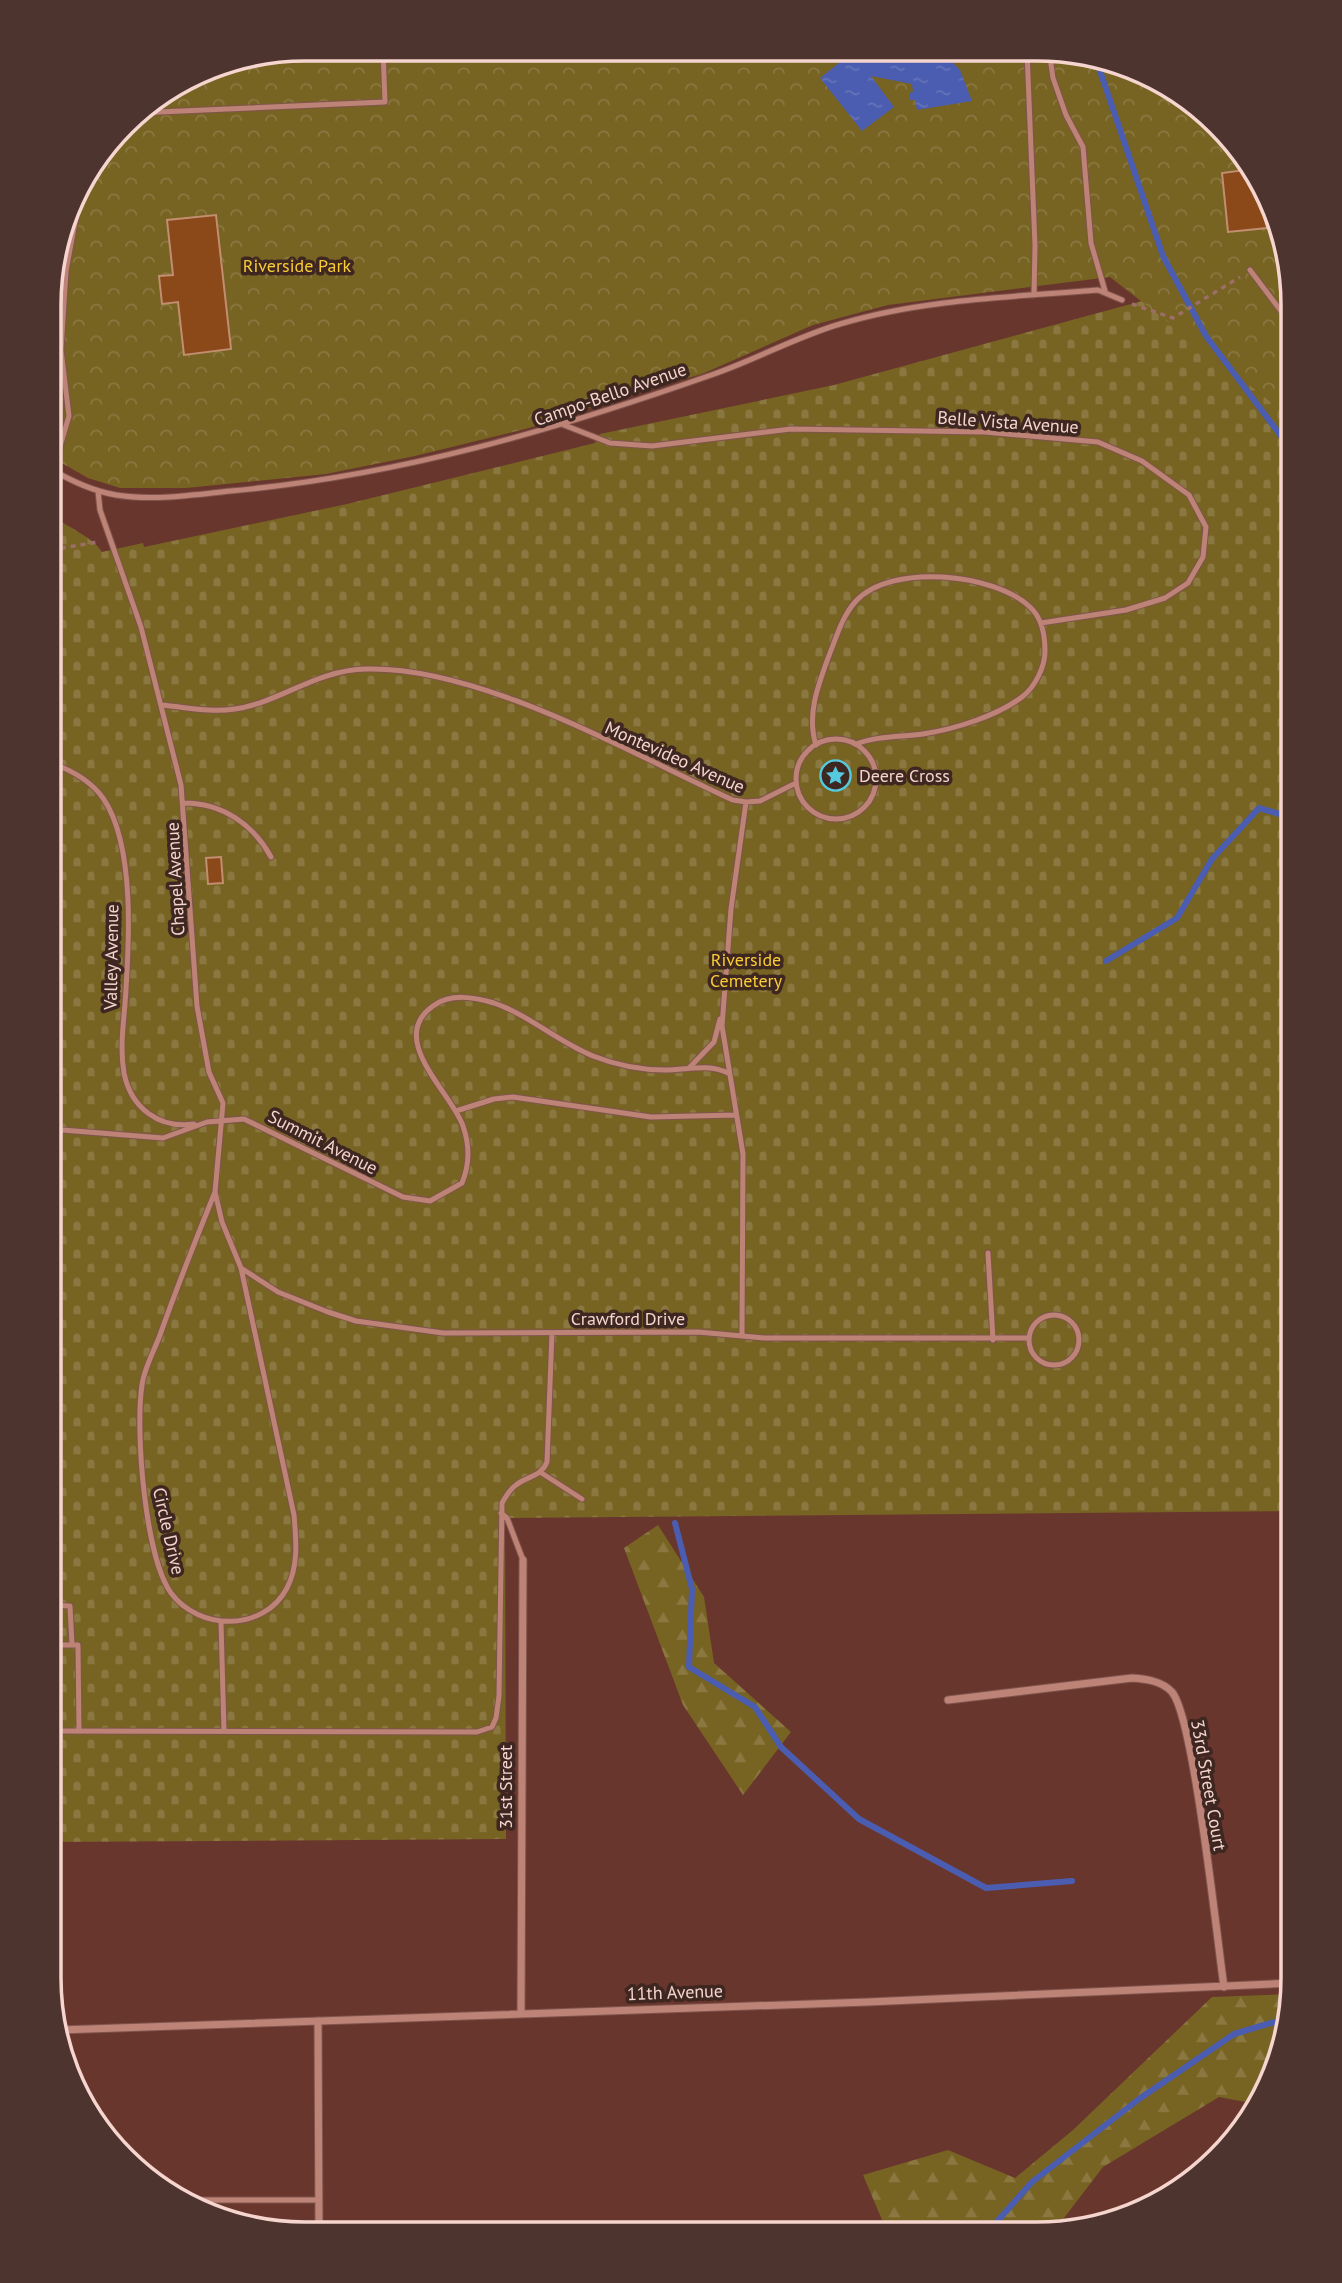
<svg xmlns="http://www.w3.org/2000/svg" width="1342" height="2283" viewBox="0 0 1342 2283" font-family="'PT Sans',sans-serif">
  <style>
    .forest { fill: url(#forest-firs) }
    .cemetery { fill: url(#cemetery-stones) }
    .park { fill: url(#park-crowns) }
    .water { fill: url(#water-ripples) }
    .lines { fill: none; stroke-linecap: round; stroke-linejoin: round }
    .stream { stroke: #4b5db1; stroke-width: 6 }
    .building { fill: #8b491a; stroke: #c18e70; stroke-width: 2 }
    .lane-casing { stroke: #7f544c; stroke-width: 7 }
    .street-casing { stroke: #7f544c; stroke-width: 9 }
    .path { stroke: #9b6f67; stroke-width: 3.5; stroke-dasharray: 5 5; stroke-linecap: butt }
    .lane { stroke: #bd8377; stroke-width: 5 }
    .street { stroke: #bd8377; stroke-width: 7 }
    .labels { text-anchor: middle; dominant-baseline: central; stroke-width: 7; stroke-linejoin: round; paint-order: stroke }
    .park-label { font-size: 18px; fill: #facd34; stroke: #3e2621 }
    .street-label { font-size: 18px; fill: #f5d5ce; stroke: #3e2621 }
    .poi-label { font-size: 18px; fill: #f5d5ce; stroke: #3e2621; text-anchor: start }
    .rim { fill: none; stroke: #f5d5ce; stroke-width: 3.5 }
  </style>
  <defs>
    <pattern id="forest-firs" width="22" height="20" patternUnits="userSpaceOnUse" patternTransform="scale(1.75)"><rect width="22" height="20" fill="#776322"/><path d="M5 1l3.5 6h-7zM16 11l3.5 6h-7z" fill="#8b7841"/></pattern>
    <pattern id="cemetery-stones" width="16" height="16" patternUnits="userSpaceOnUse" patternTransform="scale(1.75)"><rect width="16" height="16" fill="#776322"/><path d="M2 7V4a2 2 0 0 1 4 0v3zM10 15v-3a2 2 0 0 1 4 0v3z" fill="#8b7841"/></pattern>
    <pattern id="park-crowns" width="20" height="18" patternUnits="userSpaceOnUse" patternTransform="scale(1.75)"><rect width="20" height="18" fill="#776322"/><path d="M2 6a3 3 0 1 1 6 0M12 15a3 3 0 1 1 6 0" fill="none" stroke="#8b7841"/></pattern>
    <pattern id="water-ripples" width="26" height="14" patternUnits="userSpaceOnUse" patternTransform="scale(1.75)"><rect width="26" height="14" fill="#4b5db1"/><path d="M2 4q2-2 4 0t4 0M15 11q2-2 4 0t4 0" fill="none" stroke="#6673ba"/></pattern>
  </defs>
  <rect width="100%" height="100%" fill="#69362d"/>
  <!-- forest -->
  <path class="forest" d="M658 1525 704 1597 714 1663 791 1732 743 1795 683 1705 624 1548Z
    M1292 1994 1279 2061 1256 2104 1219 2097 1103 2167 1054 2231 1037 2234H888L863 2175 948 2150 1015 2178 1073 2130 1212 1997Z"/>
  <!-- cemetery -->
  <path class="cemetery" d="M1142 301 1293 419V1511L505 1518 506 1839 49 1842 51 515C66 526 94 538 102 552L143 543 144 547 347 504 595 443 600 434 834 385Z"/>
  <!-- park -->
  <path class="park" d="M305 49 1071 51 1193 102 1274 207 1293 305V419L1110 277 888 305 813 325 702 374 621 397 529 428 415 456 326 474 186 488H120L88 478 51 457V272L76 192 136 113 207 68Z"/>
  <!-- water -->
  <path class="water" d="M854 51H941L960 70 972 101 917 110 915 100H910L909 93 913 92 912 84 871 76 894 107 862 131 820 78Z"/>
  <g class="lines">
    <!-- stream -->
    <path class="stream" d="M1097 62 1163 256 1206 336 1293 452
      M1293 958 1290 925 1293 904
      M1106 961 1177 918 1212 859 1259 808 1293 818
      M675 1523 692 1589 689 1667 755 1707 781 1747 859 1819 986 1888 1072 1881
      M986 2234 1032 2182 1139 2099 1234 2034 1288 2018"/>
  </g>
  <!-- building -->
  <path class="building" d="M1245 170 1262 192 1267 228 1228 232 1222 173Z
    M216 215 231 349 184 355 178 302 162 304 159 276 173 275 167 220Z
    M221 857 223 883 208 884 206 858Z"/>
  <g class="lines">
    <defs>
      <path id="lane" d="M1027 51 1035 246 1034 295
        M1049 51 1053 78 1066 115 1083 147 1091 243 1105 291
        M136 113 385 102 383 49
        M1250 270 1293 327
        M564 425 610 443 652 446 791 429 985 432 1098 442 1142 461 1189 495 1206 527 1203 557 1188 583 1165 598 1126 610 1041 623
        M51 469C71 481 93 491 116 495 153 501 192 495 230 491 398 476 555 430 714 374 757 359 796 337 840 324 923 299 1012 297 1098 290L1122 300
        M53 470 69 416 61 350 66 271 78 206 102 158
        M98 491 100 510 141 627 181 785 197 1006 209 1072 223 1103 215 1192 222 1222 241 1268 294 1515C296 1539 299 1565 287 1588 264 1632 199 1631 171 1593 145 1557 135 1430 142 1385 144 1369 154 1351 160 1335 177 1287 196 1239 215 1192
        M161 705C186 707 210 713 235 709 281 702 316 670 366 669 480 666 630 753 733 800L746 802 731 909 722 1026 743 1154 742 1334
        M796 779a40 40 0 1 1 80 0a40 40 0 1 1-80 0Z
        M816 745C806 714 819 683 830 653 837 635 843 615 856 601 891 563 994 573 1030 607 1042 618 1045 635 1045 651 1045 667 1035 687 1022 697 997 716 955 729 923 734 901 737 877 736 856 744
        M51 763C71 770 90 780 103 798 136 846 129 948 125 1004 123 1027 120 1050 124 1073 131 1108 159 1129 194 1124
        M746 802 760 801 796 783
        M184 803C222 803 253 824 271 857
        M50 941C58 913 60 876 50 849
        M689 1068 714 1042 720 1019
        M456 1111 494 1099 513 1097 651 1117 736 1115
        M50 1129 163 1138 207 1122 244 1119 403 1197 430 1201 462 1183C470 1164 470 1146 463 1126 452 1093 386 1039 433 1006 451 993 474 997 494 1003 529 1015 558 1042 593 1056 616 1065 640 1070 665 1070 688 1070 707 1063 728 1073
        M988 1253 993 1340
        M241 1268 278 1292 328 1312 356 1321 443 1333 698 1332 765 1338H1028
        M1029 1340a25 25 0 1 1 50 0a25 25 0 1 1-50 0Z
        M540 1472 582 1499
        M501 1513 507 1518 523 1560
        M49 1605 70 1606 72 1645
        M221 1623 224 1731
        M49 1645H78L79 1731
        M49 1731 477 1732 492 1727 496 1718 499 1696 502 1503C506 1496 510 1489 516 1485 527 1476 541 1477 547 1462L552 1333
        M194 2200H319"/>
      <path id="street" d="M948 1700 1132 1678C1146 1679 1162 1681 1172 1692 1194 1718 1217 1939 1224 1987
        M521 2013 523 1560
        M318 2021 319 2232
        M59 2030 868 2002 1292 1983"/>
    </defs>
    <!-- lane casing -->
    <use href="#lane" class="lane-casing"/>
    <!-- street casing -->
    <use href="#street" class="street-casing"/>
    <!-- path -->
    <path class="path" d="M1132 304 1173 318 1240 277
      M51 550 98 542"/>
    <!-- lane -->
    <use href="#lane" class="lane"/>
    <!-- street -->
    <use href="#street" class="street"/>
  </g>
  <!-- icons -->
  <defs>
    <symbol id="sight-ring" viewBox="-11 -11 22 22"><circle r="9.5" fill="#3e2621" stroke="#55cadf" stroke-width="1.5"/><path d="M0-6L1.8-2.2L6-1.7L2.9 1.2L3.7 5.4L0 3.3L-3.7 5.4L-2.9 1.2L-6-1.7L-1.8-2.2Z" fill="#55cadf"/></symbol>
  </defs>
  <g fill-rule="evenodd">
    <use href="#sight-ring" x="818" y="758" width="35" height="35"/>
  </g>
  <g class="labels">
    <!-- park labels -->
    <g class="park-label">
      <text x="297" y="265">Riverside Park</text>
      <text x="746" y="959">Riverside<tspan x="746" dy="21">Cemetery</tspan></text>
    </g>
    <!-- street labels -->
    <g class="street-label">
      <text transform="translate(610 394) rotate(-19)">Campo-Bello Avenue</text>
      <text transform="translate(1008 422) rotate(4)">Belle Vista Avenue</text>
      <text transform="translate(675 757) rotate(24)">Montevideo Avenue</text>
      <text transform="translate(175 879) rotate(-93)">Chapel Avenue</text>
      <text transform="translate(111 957) rotate(-89)">Valley Avenue</text>
      <text transform="translate(323 1142) rotate(27)">Summit Avenue</text>
      <text x="628" y="1318">Crawford Drive</text>
      <text transform="translate(169 1531) rotate(77)">Circle Drive</text>
      <text transform="translate(1209 1785) rotate(80)">33rd Street Court</text>
      <text transform="translate(505 1787) rotate(-90)">31st Street</text>
      <text transform="translate(675 1992) rotate(-2)">11th Avenue</text>
    </g>
    <!-- poi labels -->
    <g class="poi-label">
      <text x="859" y="775">Deere Cross</text>
    </g>
  </g>
  <!-- crop -->
  <path d="M0 0H1342V2283H0ZM305 61H1037A244 244 0 0 1 1281 305V1978A244 244 0 0 1 1037 2222H305A244 244 0 0 1 61 1978V305A244 244 0 0 1 305 61Z" fill="#4d342f" fill-rule="evenodd"/>
  <path class="rim" d="M305 61H1037A244 244 0 0 1 1281 305V1978A244 244 0 0 1 1037 2222H305A244 244 0 0 1 61 1978V305A244 244 0 0 1 305 61Z"/>
</svg>
